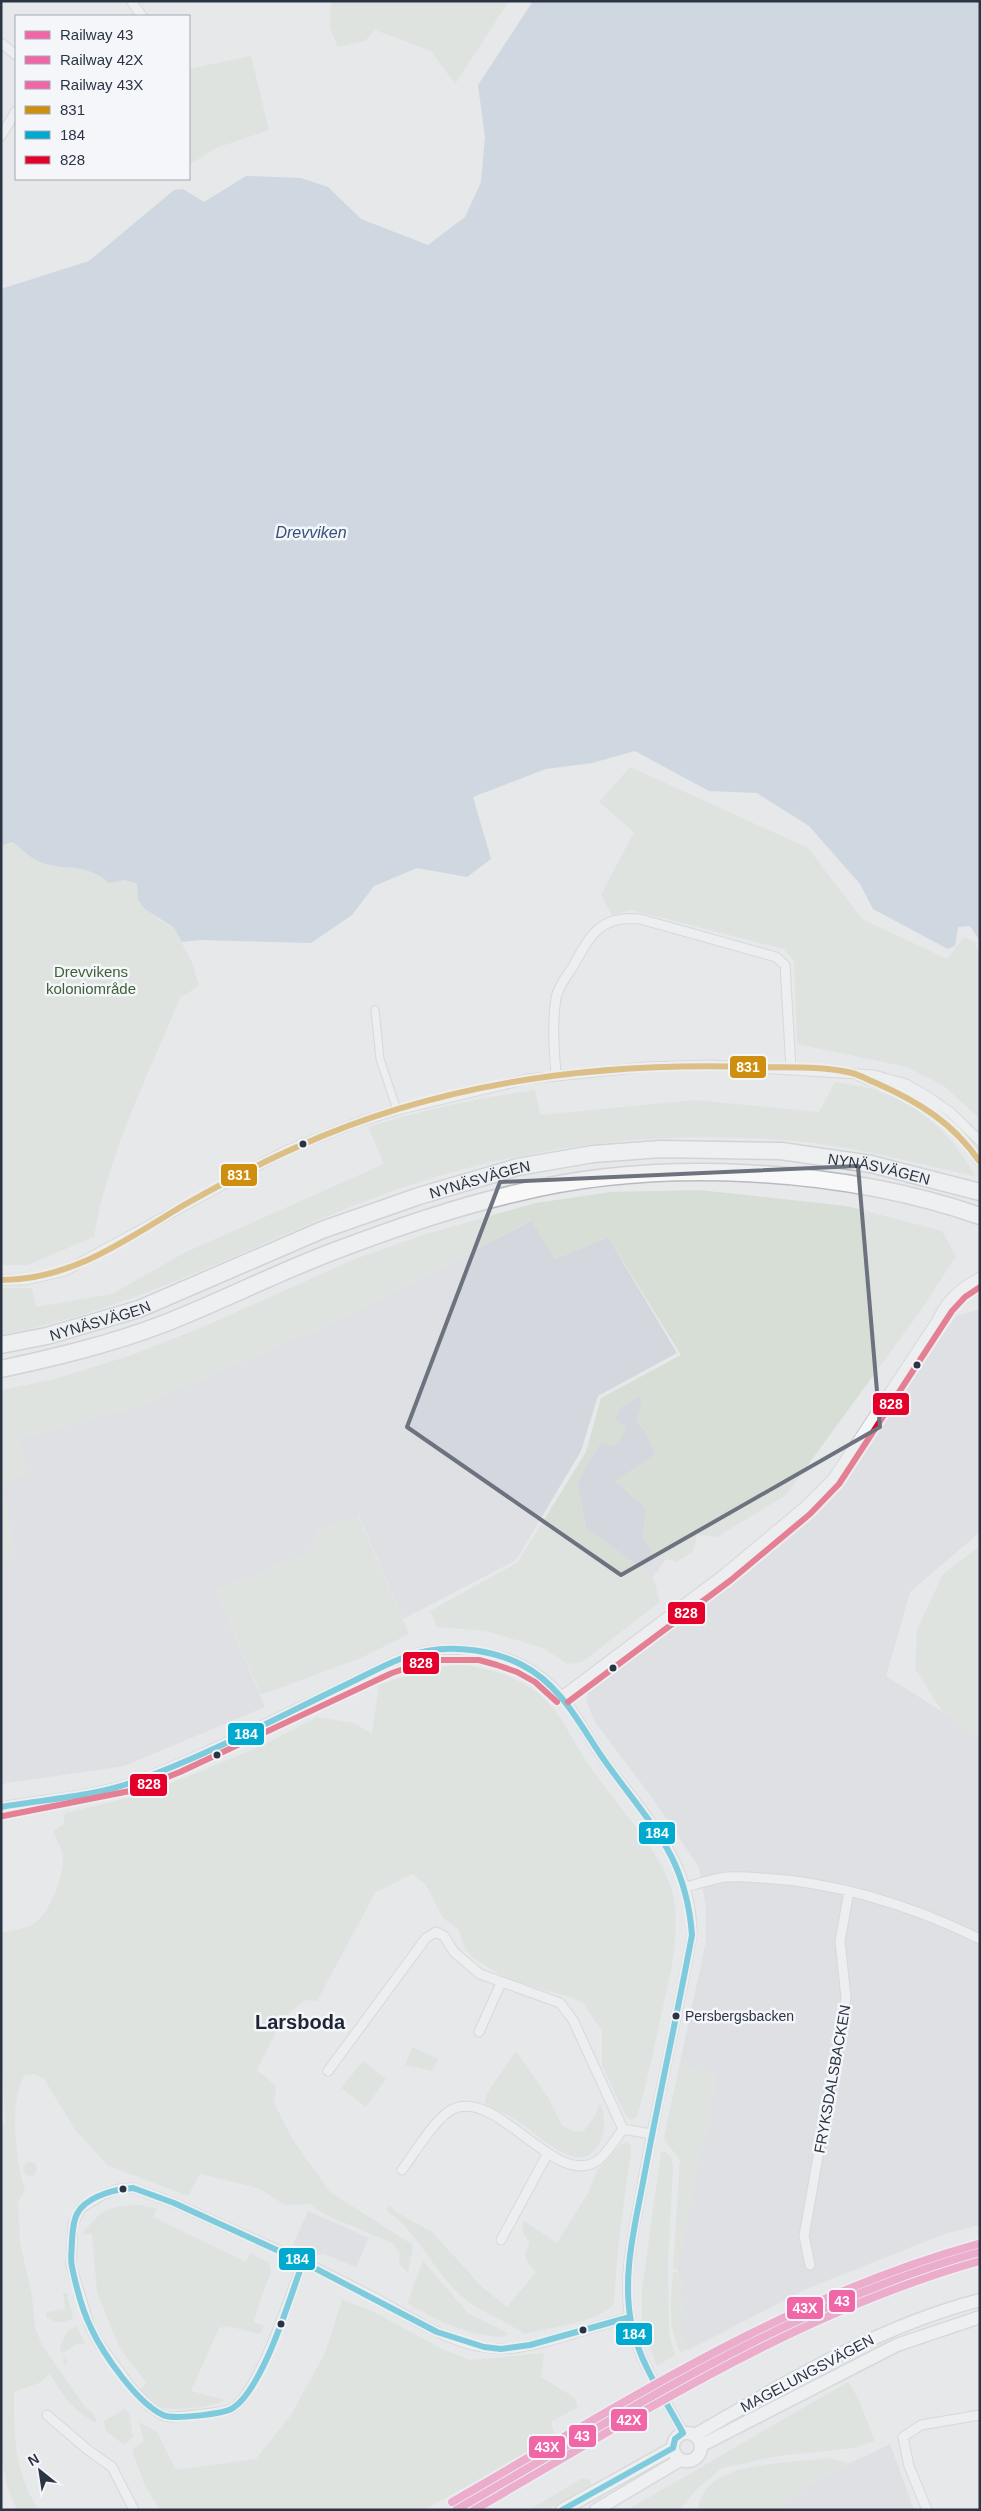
<svg xmlns="http://www.w3.org/2000/svg" width="981" height="2511" viewBox="0 0 981 2511" font-family="Arial,sans-serif">
  <style>
    .built { fill: #d4d7dd }
    .green { fill: #d6ded6 }
    .water { fill: #b4c4d5 }
    .lines { fill: none; stroke-linecap: round; stroke-linejoin: round }
    .pedestrian-casing { stroke: #c4c6c8; stroke-width: 9 }
    .minor-casing { stroke: #c4c6c8; stroke-width: 11 }
    .secondary-casing { stroke: #c4c6c8; stroke-width: 15 }
    .motorway-casing { stroke: #b8bbbf; stroke-width: 19 }
    .pedestrian { stroke: #f5f6f7; stroke-width: 7 }
    .minor { stroke: #f5f6f7; stroke-width: 9 }
    .secondary { stroke: #f8f8f8; stroke-width: 12 }
    .motorway { stroke: #f8f8f8; stroke-width: 16 }
    .bus-1-casing { stroke: #f4f6f9; stroke-width: 10 }
    .bus-2-casing { stroke: #f4f6f9; stroke-width: 10 }
    .bus-3-casing { stroke: #f4f6f9; stroke-width: 10 }
    .bus-1 { stroke: #ce8f0e; stroke-width: 6 }
    .bus-2 { stroke: #00a9ce; stroke-width: 6 }
    .bus-3 { stroke: #e4002b; stroke-width: 6 }
    .rail-1-casing { stroke: #f4f6f9; stroke-width: 11 }
    .rail-2-casing { stroke: #f4f6f9; stroke-width: 11 }
    .rail-3-casing { stroke: #f4f6f9; stroke-width: 11 }
    .rail-1 { stroke: #f166a7; stroke-width: 8 }
    .rail-2 { stroke: #f166a7; stroke-width: 8 }
    .rail-3 { stroke: #f166a7; stroke-width: 8 }
    .marked { fill: none; stroke: #6c737f; stroke-width: 4; stroke-linejoin: round }
    .bus-dot { fill: #2b3445; stroke: #f4f6f9; stroke-width: 2 }
    .labels { text-anchor: middle; dominant-baseline: central; stroke-width: 5; stroke-linejoin: round; paint-order: stroke }
    .bus-label { font-size: 14px; fill: #2b3445; stroke: #f4f6f9; text-anchor: start }
    .park-label { font-size: 15px; fill: #3f6138; stroke: #f4f6f9 }
    .street-label { font-size: 15px; fill: #2b3445; stroke: #f4f6f9 }
    .water-label { font-size: 16px; font-style: italic; fill: #34527a; stroke: #f4f6f9 }
    .district-label { font-size: 20px; font-weight: bold; fill: #1d2536; stroke: #f4f6f9 }
    .line-badge { stroke: #f4f6f9; stroke-width: 2 }
    .badge-label { font-size: 14px; text-anchor: middle; font-weight: bold; fill: #fff }
  </style>
  <rect width="100%" height="100%" fill="#e6e8ea"/>
  <!-- built -->
  <path class="built" d="M532 1220 555 1259 608 1237 677 1353 598 1396 581 1451 516 1560 403 1619 359 1515 318 1531 309 1552 216 1591 265 1707 124 1766 1 1784V1487L17 1439 142 1405 365 1308Z
    M980 1309V1532L910 1592 886 1676 980 1736V2225L944 2234 806 2289 688 2350 674 2322 678 2293 677 2275 684 2228 702 2145 709 2129 715 2076 680 2063 706 1941V1907L699 1867 653 1799 595 1722 586 1700 588 1693 822 1509 956 1316Z
    M639 1396 642 1404 637 1422 646 1431 656 1454 616 1481 646 1509 643 1537 653 1555 666 1559 653 1577 586 1528 577 1482 622 1406Z
    M308 2211 369 2238 356 2267 324 2254 316 2255 293 2245Z
    M890 2444 914 2510H787L782 2501 840 2468Z"/>
  <!-- green -->
  <path class="green" d="M331 1H509L455 84 431 51 375 30 365 41 338 47 330 28Z
    M251 56 269 130 216 148 189 165V69Z
    M630 767 808 848 862 919 947 959 964 937 975 942 980 956V1119L944 1086 907 1067 797 1044 794 961 784 949 631 910 612 915 601 895 634 832 599 802Z
    M12 842C21 847 27 856 36 860 60 873 83 860 109 883L125 880 137 884 138 900 159 920 173 927 192 962 199 986 180 998C148 1075 108 1154 94 1237L27 1265H1V846Z
    M835 1082C850 1085 867 1086 881 1092 922 1106 955 1138 975 1176 924 1166 874 1151 821 1144 666 1125 504 1146 358 1204 241 1250 126 1312 1 1335V1288H32L36 1307 112 1294 186 1252 384 1164 368 1127C423 1110 478 1098 535 1090L540 1115 695 1100 819 1112Z
    M699 1190 847 1206 942 1231 956 1256 921 1310 786 1495 717 1537 697 1535 693 1552 676 1562 653 1555 643 1537 646 1509 616 1481 656 1454 646 1431 637 1422 642 1404 639 1397 622 1406 615 1419 626 1427 621 1439 613 1446 600 1443 577 1482 586 1528 653 1577 660 1602 582 1662 567 1664 543 1648 486 1631 437 1627 430 1611 518 1562 586 1452 601 1398 681 1355 608 1237 555 1259 531 1220 365 1308 142 1405 18 1439 28 1473 3 1486 15 1553 1 1558V1390L55 1379 132 1355 203 1327 355 1259 423 1235 489 1216 536 1203 611 1192Z
    M358 1515 409 1634 363 1657 261 1695 216 1591 309 1552 317 1532Z
    M980 1546V1741L942 1711 915 1669 917 1630 943 1574Z
    M462 1665C490 1669 517 1676 539 1694 561 1713 571 1738 587 1762 613 1803 670 1857 675 1906 679 1945 668 1983 660 2021 653 2053 646 2086 637 2117L632 2120 627 2117 621 2106 602 2065V2031L583 2003 573 1998 509 1980 473 1958 466 1950 458 1929 443 1918 426 1885 412 1874 375 1893 317 2001 305 2000 283 2018 257 2070 276 2086 274 2103 293 2140 330 2192 413 2245 408 2273 399 2264 400 2253 392 2243 326 2215 309 2204 285 2205 258 2188 200 2174 188 2196 107 2165 74 2128 44 2079 34 2074 25 2075C8 2102 16 2161 25 2190L18 2202 20 2242 32 2296 35 2327 42 2345 85 2407 93 2413 97 2423C76 2414 61 2393 50 2374L39 2383 14 2392C14 2436 14 2473 39 2510H17L7 2486 1 2457V2128L5 2122 1 2032V1933C11 1930 26 1929 35 1923 49 1914 65 1873 63 1857 62 1849 56 1839 53 1831L63 1825 65 1813 140 1795 199 1772 261 1746 317 1717 354 1723 372 1734 379 1685 429 1668Z
    M412 2047 438 2059 432 2071 405 2065Z
    M516 2051 548 2097 562 2126 573 2131 583 2132 595 2116 600 2103C605 2117 606 2131 599 2144 580 2179 539 2135 519 2122 509 2115 496 2110 485 2104L487 2093Z
    M363 2061 386 2079 366 2107 341 2088Z
    M680 2063 715 2075 709 2129 702 2145 678 2269H673L680 2161C676 2151 666 2147 664 2137Z
    M629 2142C633 2150 629 2164 628 2173 622 2216 616 2260 614 2304 600 2322 548 2328 524 2334 502 2318 475 2311 456 2291 431 2265 416 2231 386 2210L389 2205 396 2212 432 2232 483 2288 507 2307 536 2272 528 2263 525 2255 530 2242C524 2235 520 2230 524 2221L557 2243 588 2193 597 2171 621 2144Z
    M661 2152H665L671 2157 673 2166 668 2264 669 2333 675 2355 657 2366 642 2329V2290Z
    M23 2169a7 7 0 1 1 14 0a7 7 0 1 1-14 0Z
    M141 2205 157 2209 153 2217 246 2262 250 2253 269 2263 271 2271 253 2322 264 2326 260 2334 227 2326 219 2328 191 2391 225 2400C210 2408 171 2412 156 2406 149 2403 143 2395 139 2390L147 2383 120 2349 97 2292 92 2234H82C103 2208 108 2206 141 2205Z
    M423 2261 468 2313 508 2333 504 2337C467 2336 438 2321 407 2303Z
    M673 2272 681 2273 683 2284 680 2294 686 2296 681 2301 687 2318 680 2322 682 2329 679 2331 688 2349 681 2353C667 2331 671 2297 673 2272Z
    M63 2293H67L73 2318C62 2324 57 2324 46 2317L47 2312 65 2309Z
    M342 2300 374 2312 442 2349 470 2360 544 2353 541 2377 575 2398 578 2407 551 2422 555 2436 424 2510H160L145 2486 132 2450 144 2441 139 2422 157 2432 176 2470 256 2459 291 2415 325 2353Z
    M76 2326 85 2343 80 2345 78 2343 62 2354 68 2363 65 2365 60 2346 68 2330Z
    M848 2382 858 2398 875 2441 854 2448 778 2456 722 2468 697 2489 679 2510H627Z
    M125 2409 129 2413 133 2437 124 2445 106 2431 104 2421Z
    M827 2458 850 2463 782 2501 787 2510H698C699 2495 711 2481 725 2475 747 2464 801 2461 827 2458Z
    M581 2479H589L592 2484 547 2510H529Z"/>
  <!-- water -->
  <path class="water" d="M533 1H980V941L970 926 958 927 955 946 948 949 873 909 860 884 809 826 757 793 709 791 635 751 592 763 546 769 473 797 491 859 467 877 417 868 374 886 352 915 311 943 200 940 182 942 173 927 145 909 138 900 137 884 125 880 109 883C83 860 60 873 36 860 27 856 21 847 12 842L1 846V289L89 261 174 190 183 189 204 202 246 176 301 178 328 187 361 219 428 245 465 217 481 182 485 137 478 85Z"/>
  <g class="lines">
    <defs>
      <path id="pedestrian" d="M375 1010 380 1059 397 1110"/>
      <path id="minor" d="M131 1 142 16
        M1 43 16 55
        M1 136 16 111
        M556 1075C554 1049 552 1024 556 998 558 987 566 977 572 968 590 936 599 915 640 919L776 957 785 965 791 1069
        M859 1076C872 1082 886 1086 899 1091 931 1105 962 1132 980 1162
        M1 1280H25L65 1271 285 1151 358 1122 397 1110 527 1079 645 1067 710 1065 874 1075 906 1084 927 1096 950 1112 980 1141
        M939 1318 957 1301 980 1286
        M563 1695 725 1573 804 1507 833 1478 937 1320C947 1299 959 1288 980 1277
        M1 1807C43 1799 97 1796 136 1781 205 1755 271 1720 338 1689 366 1676 396 1657 427 1651 455 1646 498 1652 523 1665 570 1690 579 1728 610 1768 650 1821 692 1864 692 1935 677 2021 656 2106 641 2192 633 2235 621 2283 632 2327 640 2365 666 2399 683 2433
        M686 1887C699 1884 714 1878 727 1877 738 1876 750 1877 761 1878 837 1882 912 1906 980 1939
        M479 2032 501 1983
        M328 2071 426 1938 436 1932 444 1936 454 1952 480 1974 560 2003 573 2020 623 2129 651 2134
        M402 2170C414 2154 436 2117 453 2109 498 2088 555 2189 597 2161 608 2153 615 2140 623 2129
        M501 2240 548 2153
        M303 2261C291 2294 260 2390 233 2408 225 2413 185 2416 173 2417L164 2416 150 2407 130 2386 98 2342 90 2327 71 2265 73 2224 81 2208 104 2194 119 2189 133 2188 174 2203 287 2254C318 2269 349 2284 379 2300 417 2321 456 2348 501 2349 535 2349 594 2326 630 2317
        M810 2265 804 2236 846 1998 840 1941 849 1891
        M47 2415 88 2450 112 2467 134 2510
        M927 2510 909 2466 903 2437 921 2425 980 2415"/>
      <path id="secondary" d="M673 2447a14 14 0 1 1 28 0a14 14 0 1 1-28 0Z
        M695 2435C787 2382 876 2327 980 2300
        M702 2445 897 2345 980 2317
        M562 2510 673 2448
        M596 2510 680 2460"/>
      <g id="motorway">
        <path id="s1" d="M1 1345 47 1336 139 1309 322 1230 419 1196 518 1167 593 1154 661 1149 781 1151 871 1164 980 1192"/>
        <path d="M1 1369C56 1357 111 1344 163 1324 222 1301 278 1272 337 1250 396 1228 455 1207 517 1193 659 1158 841 1168 980 1216"/>
      </g>
    </defs>
    <!-- pedestrian casing -->
    <use href="#pedestrian" class="pedestrian-casing"/>
    <!-- minor casing -->
    <use href="#minor" class="minor-casing"/>
    <!-- secondary casing -->
    <use href="#secondary" class="secondary-casing"/>
    <!-- motorway casing -->
    <use href="#motorway" class="motorway-casing"/>
    <!-- pedestrian -->
    <use href="#pedestrian" class="pedestrian"/>
    <!-- minor -->
    <use href="#minor" class="minor"/>
    <!-- secondary -->
    <use href="#secondary" class="secondary"/>
    <!-- motorway -->
    <use href="#motorway" class="motorway"/>
    <defs>
      <path id="bus-1" d="M1 1280C72 1280 125 1240 184 1205 221 1184 258 1164 297 1147 440 1082 596 1062 752 1067 784 1068 820 1065 852 1073 860 1075 868 1080 876 1083 919 1102 953 1123 980 1162"/>
      <path id="bus-2" d="M1 1807C46 1799 93 1797 136 1781 205 1756 271 1721 337 1689 366 1676 395 1657 427 1651 457 1645 495 1651 522 1665 563 1686 581 1728 607 1764 651 1825 686 1856 692 1935 677 2016 659 2096 644 2177 635 2226 621 2277 632 2327 641 2366 665 2399 683 2433L675 2439 673 2448 562 2510
        M133 2188 174 2203 303 2262C290 2297 264 2387 233 2408 224 2414 173 2420 163 2415 137 2403 103 2354 91 2328 82 2310 76 2286 72 2267 70 2259 72 2249 72 2240 73 2230 73 2217 81 2208 93 2195 116 2189 133 2188Z
        M303 2262 437 2332 484 2347 501 2349 530 2345 630 2317"/>
      <path id="bus-3" d="M568 1702 731 1580 810 1514 839 1484 952 1311 965 1297 980 1287
        M3 1816 135 1790 180 1772 392 1673 430 1660H479L497 1665 517 1672 535 1682 557 1702"/>
    </defs>
    <!-- bus-1 casing -->
    <use href="#bus-1" class="bus-1-casing"/>
    <!-- bus-2 casing -->
    <use href="#bus-2" class="bus-2-casing"/>
    <!-- bus-3 casing -->
    <use href="#bus-3" class="bus-3-casing"/>
    <!-- bus-1 -->
    <use href="#bus-1" class="bus-1"/>
    <!-- bus-2 -->
    <use href="#bus-2" class="bus-2"/>
    <!-- bus-3 -->
    <use href="#bus-3" class="bus-3"/>
    <defs>
      <path id="rail-1" d="M456 2510C625 2413 791 2304 980 2252"/>
      <path id="rail-2" d="M474 2510C637 2416 797 2312 980 2261"/>
      <path id="rail-3" d="M452 2502C621 2405 788 2296 978 2244"/>
    </defs>
    <!-- rail-1 casing -->
    <use href="#rail-1" class="rail-1-casing"/>
    <!-- rail-2 casing -->
    <use href="#rail-2" class="rail-2-casing"/>
    <!-- rail-3 casing -->
    <use href="#rail-3" class="rail-3-casing"/>
    <!-- rail-1 -->
    <use href="#rail-1" class="rail-1"/>
    <!-- rail-2 -->
    <use href="#rail-2" class="rail-2"/>
    <!-- rail-3 -->
    <use href="#rail-3" class="rail-3"/>
  </g>
  <!-- marked area -->
  <path d="M0 0H981V2511H0ZM858 1166 880 1427 621 1575 407 1427 500 1182Z" fill="#e6e8ea" fill-opacity=".55" fill-rule="evenodd"/>
  <path class="marked" d="M858 1166 880 1427 621 1575 407 1427 500 1182Z"/>
  <!-- markers -->
  <g class="bus-dot">
    <circle cx="303" cy="1144" r="4.5"/>
    <circle cx="917" cy="1365" r="4.5"/>
    <circle cx="613" cy="1668" r="4.5"/>
    <circle cx="217" cy="1755" r="4.5"/>
    <circle cx="676" cy="2016" r="4.5"/>
    <circle cx="123" cy="2189" r="4.5"/>
    <circle cx="281" cy="2324" r="4.5"/>
    <circle cx="583" cy="2330" r="4.5"/>
  </g>
  <g class="labels">
    <!-- bus labels -->
    <g class="bus-label">
      <text x="685" y="2016">Persbergsbacken</text>
    </g>
    <!-- park labels -->
    <g class="park-label">
      <text x="91" y="971">Drevvikens<tspan x="91" dy="17">koloniområde</tspan></text>
    </g>
    <!-- street labels -->
    <g class="street-label">
      <text stroke="none"><textPath href="#s1" startOffset="912">NYNÄSVÄGEN</textPath></text>
      <text stroke="none"><textPath href="#s1" startOffset="508">NYNÄSVÄGEN</textPath></text>
      <text stroke="none"><textPath href="#s1" startOffset="102">NYNÄSVÄGEN</textPath></text>
      <text transform="translate(832 2079) rotate(-80)">FRYKSDALSBACKEN</text>
      <text transform="translate(807 2373) rotate(-28)">MAGELUNGSVÄGEN</text>
    </g>
    <!-- water labels -->
    <g class="water-label">
      <text x="311" y="532">Drevviken</text>
    </g>
    <!-- district labels -->
    <g class="district-label">
      <text x="300" y="2022">Larsboda</text>
    </g>
  </g>
  <g class="line-badge">
    <rect x="729" y="1055" width="38" height="24" rx="5" fill="#ce8f0e"/>
    <rect x="220" y="1163" width="38" height="24" rx="5" fill="#ce8f0e"/>
    <rect x="872" y="1392" width="38" height="24" rx="5" fill="#e4002b"/>
    <rect x="667" y="1601" width="39" height="24" rx="5" fill="#e4002b"/>
    <rect x="402" y="1651" width="38" height="24" rx="5" fill="#e4002b"/>
    <rect x="227" y="1722" width="38" height="24" rx="5" fill="#00a9ce"/>
    <rect x="129" y="1773" width="39" height="24" rx="5" fill="#e4002b"/>
    <rect x="638" y="1821" width="38" height="24" rx="5" fill="#00a9ce"/>
    <rect x="278" y="2247" width="38" height="24" rx="5" fill="#00a9ce"/>
    <rect x="828" y="2289" width="28" height="24" rx="5" fill="#f166a7"/>
    <rect x="786" y="2296" width="38" height="24" rx="5" fill="#f166a7"/>
    <rect x="615" y="2322" width="38" height="24" rx="5" fill="#00a9ce"/>
    <rect x="610" y="2408" width="38" height="24" rx="5" fill="#f166a7"/>
    <rect x="568" y="2424" width="29" height="24" rx="5" fill="#f166a7"/>
    <rect x="528" y="2435" width="38" height="24" rx="5" fill="#f166a7"/>
  </g>
  <g class="badge-label">
    <text x="748" y="1072">831</text>
    <text x="239" y="1180">831</text>
    <text x="891" y="1409">828</text>
    <text x="686" y="1618">828</text>
    <text x="421" y="1668">828</text>
    <text x="246" y="1739">184</text>
    <text x="149" y="1789">828</text>
    <text x="657" y="1838">184</text>
    <text x="297" y="2264">184</text>
    <text x="842" y="2306">43</text>
    <text x="805" y="2313">43X</text>
    <text x="634" y="2339">184</text>
    <text x="629" y="2425">42X</text>
    <text x="582" y="2441">43</text>
    <text x="547" y="2452">43X</text>
  </g>
  <!-- border -->
  <rect width="981" height="2511" fill="none" stroke="#2b3445" stroke-width="5"/>
  <!-- legend -->
  <rect x="15" y="15" width="175" height="165" fill="#f4f6f9" stroke="#a4a8b1"/>
  <rect x="25" y="31" width="25" height="8" fill="#f166a7" stroke="#a4a8b1"/>
  <text x="60" y="40" font-size="15" fill="#2b3445">Railway 43</text>
  <rect x="25" y="56" width="25" height="8" fill="#f166a7" stroke="#a4a8b1"/>
  <text x="60" y="65" font-size="15" fill="#2b3445">Railway 42X</text>
  <rect x="25" y="81" width="25" height="8" fill="#f166a7" stroke="#a4a8b1"/>
  <text x="60" y="90" font-size="15" fill="#2b3445">Railway 43X</text>
  <rect x="25" y="106" width="25" height="8" fill="#ce8f0e" stroke="#a4a8b1"/>
  <text x="60" y="115" font-size="15" fill="#2b3445">831</text>
  <rect x="25" y="131" width="25" height="8" fill="#00a9ce" stroke="#a4a8b1"/>
  <text x="60" y="140" font-size="15" fill="#2b3445">184</text>
  <rect x="25" y="156" width="25" height="8" fill="#e4002b" stroke="#a4a8b1"/>
  <text x="60" y="165" font-size="15" fill="#2b3445">828</text>
  <!-- north arrow -->
  <g transform="translate(40 2471) rotate(330)" stroke="#f4f6f9" stroke-width="4" paint-order="stroke">
  <path d="M0-4L9 19L0 12L-9 19Z" fill="#2b3445"/>
  <text y="-8" font-size="14" font-weight="bold" text-anchor="middle" fill="#2b3445">N</text>
  </g>
</svg>
